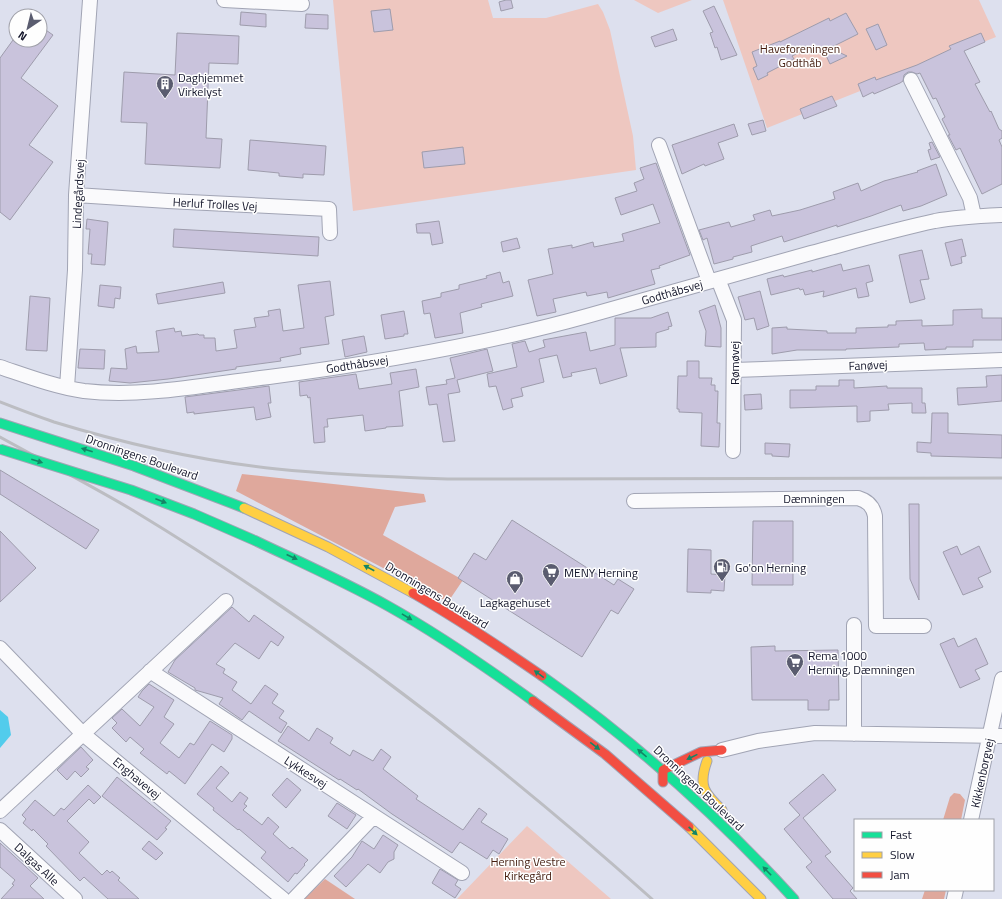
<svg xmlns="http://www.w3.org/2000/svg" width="1002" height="899" viewBox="0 0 1002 899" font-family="'Titillium Web',sans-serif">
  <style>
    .green { fill: #eec7c0 }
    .forest { fill: #dfa89c }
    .water { fill: #52ccec }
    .building { fill: #c9c3dc; stroke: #9e9cac }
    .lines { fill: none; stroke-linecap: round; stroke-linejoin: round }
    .street-casing { stroke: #a1a4b4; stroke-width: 16 }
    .fast-casing { stroke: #a1a4b4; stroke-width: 11 }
    .slow-casing { stroke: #a1a4b4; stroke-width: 11 }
    .jam-casing { stroke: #a1a4b4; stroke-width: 11 }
    .street { stroke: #fafafc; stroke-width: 14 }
    .fast { stroke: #16e098; stroke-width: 9 }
    .slow { stroke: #ffcf43; stroke-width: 9 }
    .jam { stroke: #f24e42; stroke-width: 9 }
    .rail { stroke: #bcbdc2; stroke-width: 3 }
    .fast-bridge-casing { stroke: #a1a4b4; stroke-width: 11; stroke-linecap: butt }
    .fast-bridge { stroke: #16e098; stroke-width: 9 }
    .oneway { fill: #158566 }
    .labels { text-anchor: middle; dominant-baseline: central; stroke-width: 3; stroke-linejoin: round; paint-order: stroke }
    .park-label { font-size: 12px; fill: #431c0e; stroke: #fefefe }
    .poi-label { font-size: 12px; fill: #13152a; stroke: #fefefe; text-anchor: start }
    .street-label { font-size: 12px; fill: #13152a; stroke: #fefefe }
  </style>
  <rect width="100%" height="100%" fill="#dde0ee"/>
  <!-- green -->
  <path class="green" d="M333 0H488L493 18H546L598 4 603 12 610 30 633 136 636 170 353 211Z
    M634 0H692L658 13Z
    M723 0H979L996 37 767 128Z
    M527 826 611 899H457Z"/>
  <!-- forest -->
  <path class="forest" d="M242 474 424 494 426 502 395 507 383 535 463 580 448 602 236 491Z
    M954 793 960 794 965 800 961 820H943L950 797Z
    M325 879 355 899H304Z
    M925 890H946L944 899H922Z"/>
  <!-- water -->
  <path class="water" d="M0 710 8 717 11 735 0 748Z"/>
  <!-- building -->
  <path class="building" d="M506 0H511L513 8 501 11 499 2Z
    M714 6 737 55 721 60 717 47 715 48 710 33 713 32 703 11Z
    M390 9 393 30 374 32 371 11Z
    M241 12 266 14V27L240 25Z
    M846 13 858 34 830 48 847 56 830 64 822 47 814 51 811 47 792 56 794 59 767 73 768 75 758 80 753 68 757 66 752 52 780 41V42L829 18 830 21Z
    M306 14 328 15V29L305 28Z
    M878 24 887 45 876 50 866 29Z
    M40 26 53 35 21 78 58 106 29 145 53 162 10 220 0 212V58L13 40H40Z
    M673 29 677 40 655 47 651 37Z
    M177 33 239 36 238 64 209 63 206 138 222 139 220 168 145 164 147 123 121 122 124 72 175 75Z
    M981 33 985 42 964 51 980 82 975 84 990 112 991 111 999 129 1002 131V138L999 140 1002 147V184L982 194 960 148 956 150 948 135H950L942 119 945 117 936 98 933 99 920 73 917 74 912 72H908L904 75 903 81 900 83 874 94 873 92 863 97 858 84 875 77 876 80 917 65 951 49 949 46Z
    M832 96 837 106 804 119 800 109Z
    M763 120 766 131 752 135 748 124Z
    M734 124 738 136 718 143 724 159 705 166 704 164 682 174 672 145Z
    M250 140 326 146 324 175 303 174V178L279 176V173L248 170Z
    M932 142 940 157 931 160 928 150 931 149 929 143Z
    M463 147 465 164 424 168 422 152Z
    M656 163 690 255 659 266 660 268 651 270 655 284 608 298 607 292 587 296 586 292 553 299 556 312 537 316 528 280 553 274 548 249 572 245V248L593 242 594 247 624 241 622 234 660 223 653 204 621 215 615 198 637 191 634 183 644 179 640 168Z
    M936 164 947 195 921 206 903 211 901 205 871 216 837 227V225L784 242 782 236 751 246 752 252 733 257V259L714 264 707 238 703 240 699 230 729 222 731 227 755 220 753 215 770 210 772 216 800 210 835 199 833 192 858 183 861 191 884 181 918 172 917 171Z
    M87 219 108 222 105 265 91 264 92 254H88L90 229H86Z
    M439 221 443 243 432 245 430 233H417L416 224Z
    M174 229 319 237 318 256 173 247Z
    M517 238 520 248 503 252 501 242Z
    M962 239 966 256 961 257 962 263 951 266 945 243Z
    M922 250 929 279 920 280 925 299 910 303 899 255Z
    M841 264 843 271 869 265 873 281 866 283 869 296 858 298 856 288 823 297 824 291 805 295 803 289 800 290 799 288 771 295 767 279 783 275 784 277 812 270V272Z
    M500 272 503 283 509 281 513 296 481 304 482 307 460 313 463 333 435 338 430 313 424 314 422 301 441 297V293L459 289V285L487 278 486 276Z
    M330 281 334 315 325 317 329 344 300 348 301 354 280 358 281 361 236 367V369L168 379 130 383 109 381 111 368 127 369 125 349 136 346 137 353 159 352 156 331 174 328 175 332 181 331 182 336 198 334 199 335H204V338H215L216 351 237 348 234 330 256 327 254 318 269 316 268 311 280 309 283 331 304 328 298 285Z
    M223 282 225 293 158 304 156 294Z
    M100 285 121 287 120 299 115 298 114 308 98 306Z
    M760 291 769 326 757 330 754 318 745 320 738 297Z
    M30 296 50 298 47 351 26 350Z
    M715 305 721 328V347L705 346 706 331 699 311Z
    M982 309V318H1002V340H973V347H946V349L925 350 924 343 899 344V347L846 349V350H797L772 354V328L787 327V329L827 331V333H856V328L888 327V325H896V321L922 320V326L953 325V310Z
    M404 311 408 334H404V336L385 339 381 315Z
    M668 312 672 326 668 327 669 329 656 333V347L620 348 627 376 600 384 596 368 571 373 572 376 563 378 557 355 539 359 544 382 521 388 523 396 511 399 513 407 503 410 496 386 489 387 487 374 517 367 512 344 525 341 529 352 545 347 543 340 586 332 590 351 615 345V318H651Z
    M364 336 367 352 345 357 342 340Z
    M80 349 105 350 104 369 78 368Z
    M487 349 493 371 457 380 460 392 448 394 455 441 443 442 437 404 429 405 426 387 447 384 446 380 455 378 450 358Z
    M687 361H699V378H712L711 385H715V391H718L717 423H720L719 447 701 446 702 413 679 412V409H677L678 376H687Z
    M416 369 419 387 399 391 403 426 386 427V428L365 431 363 415 327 419 328 427H324L325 442 314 443 310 397 308 398 307 395 300 396 299 382 356 374 359 389 392 384 390 373Z
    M1002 375V401L958 405 957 388 987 387 986 376Z
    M839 380H854V388L887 386V388H922V403H925L926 413H912V403L888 404 889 410 870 411V421L857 422V406L790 408V390H816V386H839Z
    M269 386 271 403H268L271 417 256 420 254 407 194 414V412L187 413 185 397Z
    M761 394 762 409 745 410 744 395Z
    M932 413H948V433L1002 435V458L931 456V453L917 452V442L931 443Z
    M765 443 790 444 789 457 772 456V454H765Z
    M0 470 99 530 86 549 0 494Z
    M909 504H919V600L910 579Z
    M512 520 614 585 618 579 634 589 618 614 611 610 582 657 458 578 474 553 486 560Z
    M753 521H793V585H752Z
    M0 531 36 568 0 602Z
    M957 546 961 555 979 546 991 572 978 578 983 587 963 595 943 552Z
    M688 549 711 550V574L725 575 724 591 711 590V593L687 592Z
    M232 607 249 622 254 615 284 637 278 646 271 641 259 659 235 643 216 664 225 669 223 673 237 682 232 690 251 704 265 685 278 694 272 703 284 711 279 718 287 723 281 733 249 711 242 720 219 704 223 698 195 690V688L168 672 175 660Z
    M954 638 958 647 976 638 988 664 975 670 980 679 960 688 940 644Z
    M775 646V651L838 650 839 700H829V710H808V700H752L751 647Z
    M149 684 174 700 164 717 174 724 160 743 179 758 190 743 194 745 210 721 232 735V739L224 752 212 744 185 784 169 771 167 774 140 753 144 749 130 737 126 742 112 728 117 723 112 718 122 709 140 726 154 707 138 697 142 691Z
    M288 726 309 741 317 728 333 738 330 743 350 756 353 750 373 761 381 749 391 757 383 769 418 796 416 799 463 830 479 808 487 814 481 822 508 839 499 854 493 850 487 859 460 842 452 853 392 814 358 789 357 790 340 779 339 780 278 741Z
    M81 747 93 760 86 767 89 769 81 777 75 771 67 780 57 770Z
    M221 766 229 773 216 788 232 802 240 792 248 798 244 804 247 806 243 810 262 825 268 817 279 827 273 834 290 849 292 847 308 860 304 864 305 865 297 874 295 873 288 882 261 858 266 852 239 829 238 830 213 810 214 808 197 794Z
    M823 774 836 790 803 818 831 852 825 856 853 888 850 891 857 899H833L806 867 812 862 784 829 800 815 789 803Z
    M117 777 171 821 165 828 167 829 157 840 102 796Z
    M287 778 301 790 286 808 272 795Z
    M88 785 101 797 94 804 89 799 67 821 89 842 79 853 102 875 107 870 110 873 112 871 120 878 118 880 139 899H108L84 877 80 881 46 846 48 844 33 829 32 831 23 823 26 819 22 815 35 800 54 816 61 808 64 810Z
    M337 803 356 815 347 829 328 816Z
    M383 835 398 845 394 852V859L388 862 380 873 368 864 346 887 334 876 352 857 362 841 374 849Z
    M149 841 163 853 156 860 142 849Z
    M0 843 38 878 30 886 44 899H1L14 885 12 884 15 880 0 867Z
    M440 869 458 880 455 885 461 889 455 898 432 883Z"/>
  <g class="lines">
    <defs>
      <path id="street" d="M224 0 302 4
        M911 80 970 198 974 216
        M659 145 709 281
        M76 195 168 201 329 209 330 233
        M718 279 734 320 733 451
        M0 367C27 376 56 387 84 391 144 398 209 384 269 377 376 363 483 345 587 316 662 295 736 274 811 253 852 242 893 230 935 221 957 217 980 216 1002 215
        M734 370 1002 360
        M67 387 75 270 76 195 90 0
        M634 501 858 498C868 501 873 506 875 516L876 626
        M854 625V734
        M878 626H924
        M0 648 83 734 283 899
        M150 671 462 873
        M722 750 758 741 815 733 1002 736
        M0 811 226 601
        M971 820 1002 679
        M0 830 75 899
        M294 899 374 816
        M954 899 956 890"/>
      <path id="fast" d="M0 423 134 466 244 508
        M256 541C300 562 345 582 388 606 438 634 486 667 533 701
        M542 676C633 740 719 817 794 899"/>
      <path id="slow" d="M244 508 328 547 413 593
        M707 761C698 786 704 793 722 810
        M689 827 761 899"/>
      <path id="jam" d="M413 593C458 619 500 647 542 676
        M533 701 605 754 689 827
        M663 782V770L701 752 722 750"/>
    </defs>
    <!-- street casing -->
    <use href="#street" class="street-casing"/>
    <!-- fast casing -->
    <use href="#fast" class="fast-casing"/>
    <!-- slow casing -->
    <use href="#slow" class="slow-casing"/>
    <!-- jam casing -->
    <use href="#jam" class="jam-casing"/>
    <!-- street -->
    <use href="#street" class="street"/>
    <!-- fast -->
    <use href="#fast" class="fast"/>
    <!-- slow -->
    <use href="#slow" class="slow"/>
    <!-- jam -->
    <use href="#jam" class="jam"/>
    <!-- rail -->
    <path class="rail" d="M0 402C18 409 36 416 54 422 126 444 202 461 277 469 334 475 392 477 449 479L1002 478
      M0 437C45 462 91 485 134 511 319 623 491 755 652 899"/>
    <defs>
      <path id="fast-bridge" d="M0 449 131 490 194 514 256 541"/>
    </defs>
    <!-- fast-bridge casing -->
    <use href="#fast-bridge" class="fast-bridge-casing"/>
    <!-- fast-bridge -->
    <use href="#fast-bridge" class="fast-bridge"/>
  </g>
  <!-- one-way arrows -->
  <defs><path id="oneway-solid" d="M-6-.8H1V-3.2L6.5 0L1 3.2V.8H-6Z"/></defs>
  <g class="oneway">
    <use href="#oneway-solid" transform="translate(87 450) rotate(-162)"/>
    <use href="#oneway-solid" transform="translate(37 461) rotate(17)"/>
    <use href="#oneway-solid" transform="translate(161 501) rotate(21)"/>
    <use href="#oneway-solid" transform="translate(292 557) rotate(25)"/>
    <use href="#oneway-solid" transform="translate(369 568) rotate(-152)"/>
    <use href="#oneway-solid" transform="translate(407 617) rotate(31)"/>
    <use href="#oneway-solid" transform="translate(539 674) rotate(-144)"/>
    <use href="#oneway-solid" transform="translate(595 746) rotate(37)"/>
    <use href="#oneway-solid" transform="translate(642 753) rotate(-140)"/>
    <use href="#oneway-solid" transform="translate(692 757) rotate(154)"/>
    <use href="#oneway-solid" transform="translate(693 831) rotate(43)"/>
    <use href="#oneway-solid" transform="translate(767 871) rotate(-134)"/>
  </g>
  <!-- icons -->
  <defs>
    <symbol id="building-pin" viewBox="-11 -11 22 30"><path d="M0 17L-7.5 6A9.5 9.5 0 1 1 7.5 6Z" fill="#5a5c6f" stroke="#fefefe"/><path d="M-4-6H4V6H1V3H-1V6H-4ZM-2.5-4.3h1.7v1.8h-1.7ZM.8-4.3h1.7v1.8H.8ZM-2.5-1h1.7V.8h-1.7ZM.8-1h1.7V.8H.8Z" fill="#fff"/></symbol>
    <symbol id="fuel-pin" viewBox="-11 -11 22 30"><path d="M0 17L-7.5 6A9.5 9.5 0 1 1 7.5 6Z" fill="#5a5c6f" stroke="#fefefe"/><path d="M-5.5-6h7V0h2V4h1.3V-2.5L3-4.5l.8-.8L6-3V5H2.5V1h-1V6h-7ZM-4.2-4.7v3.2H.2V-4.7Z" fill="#fff"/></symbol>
    <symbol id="supermarket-pin" viewBox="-11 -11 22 30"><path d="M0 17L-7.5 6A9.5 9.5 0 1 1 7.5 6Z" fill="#5a5c6f" stroke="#fefefe"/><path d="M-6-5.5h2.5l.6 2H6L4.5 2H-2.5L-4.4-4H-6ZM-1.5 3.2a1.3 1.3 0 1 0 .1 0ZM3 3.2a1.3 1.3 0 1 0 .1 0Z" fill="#fff"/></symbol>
    <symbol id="shop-pin" viewBox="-11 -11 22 30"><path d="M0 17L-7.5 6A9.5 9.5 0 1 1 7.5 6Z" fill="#5a5c6f" stroke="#fefefe"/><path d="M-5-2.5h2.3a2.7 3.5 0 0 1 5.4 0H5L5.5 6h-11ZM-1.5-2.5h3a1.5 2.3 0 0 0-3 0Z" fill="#fff"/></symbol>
  </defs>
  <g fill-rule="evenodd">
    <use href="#building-pin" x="155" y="74" width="20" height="27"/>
    <use href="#fuel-pin" x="712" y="557" width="20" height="27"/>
    <use href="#supermarket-pin" x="541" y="562" width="20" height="27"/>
    <use href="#shop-pin" x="505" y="569" width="20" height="27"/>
    <use href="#supermarket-pin" x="785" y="652" width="20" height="27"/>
  </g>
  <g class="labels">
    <!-- park labels -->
    <g class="park-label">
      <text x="800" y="48">Haveforeningen<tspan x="800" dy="14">Godthåb</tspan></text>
      <text x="528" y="861">Herning Vestre<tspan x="528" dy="14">Kirkegård</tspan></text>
    </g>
    <!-- poi labels -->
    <g class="poi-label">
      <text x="178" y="77">Daghjemmet<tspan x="178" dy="14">Virkelyst</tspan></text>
      <text x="735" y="567">Go'on Herning</text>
      <text x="564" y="572">MENY Herning</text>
      <text x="515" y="602" text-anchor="middle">Lagkagehuset</text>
      <text x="808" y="655">Rema 1000<tspan x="808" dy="14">Herning, Dæmningen</tspan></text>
    </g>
    <!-- street labels -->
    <g class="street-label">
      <text transform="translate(78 194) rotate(-87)">Lindegårdsvej</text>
      <text transform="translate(215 204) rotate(3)">Herluf Trolles Vej</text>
      <text transform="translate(672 292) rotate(-16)">Godthåbsvej</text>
      <text transform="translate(734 363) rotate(-90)">Rømøvej</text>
      <text transform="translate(357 364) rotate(-9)">Godthåbsvej</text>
      <text transform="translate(868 365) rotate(-2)">Fanøvej</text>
      <text transform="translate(142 457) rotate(19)">Dronningens Boulevard</text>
      <text x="814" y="498">Dæmningen</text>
      <text transform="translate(437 595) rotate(31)">Dronningens Boulevard</text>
      <text transform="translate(306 772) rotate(33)">Lykkesvej</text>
      <text transform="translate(982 773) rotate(-78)">Kikkenborgvej</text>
      <text transform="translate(137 778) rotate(40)">Enghavevej</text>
      <text transform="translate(699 788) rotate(43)">Dronningens Boulevard</text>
      <text transform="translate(37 864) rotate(43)">Dalgas Alle</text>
    </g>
  </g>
  <!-- legend -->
  <rect x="854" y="819" width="140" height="72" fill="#fefefe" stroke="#a0a1a9"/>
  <rect x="862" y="832" width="20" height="6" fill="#16e098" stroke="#a0a1a9"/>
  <text x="890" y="839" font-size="12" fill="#13152a">Fast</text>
  <rect x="862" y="852" width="20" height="6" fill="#ffcf43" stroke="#a0a1a9"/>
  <text x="890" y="859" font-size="12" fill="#13152a">Slow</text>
  <rect x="862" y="872" width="20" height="6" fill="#f24e42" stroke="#a0a1a9"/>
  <text x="890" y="879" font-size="12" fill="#13152a">Jam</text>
  <!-- north arrow -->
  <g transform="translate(28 28) rotate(215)"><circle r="19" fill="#fefefe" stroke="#a0a1a9"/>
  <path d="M0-3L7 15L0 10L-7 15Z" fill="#5a5c6f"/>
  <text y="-6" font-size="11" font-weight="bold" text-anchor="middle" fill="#13152a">N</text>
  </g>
</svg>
